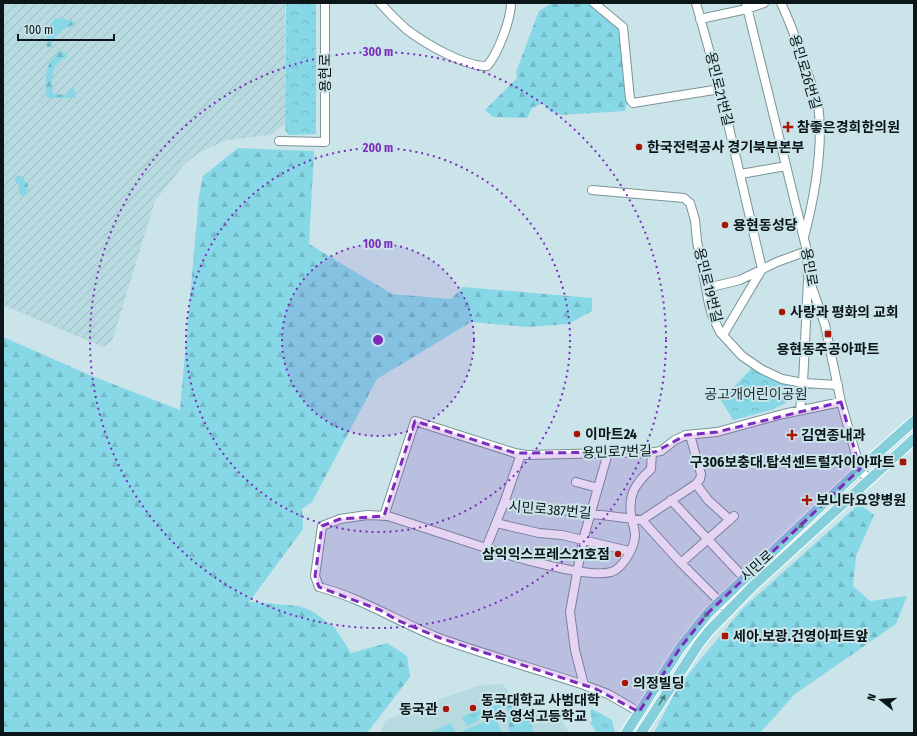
<svg xmlns="http://www.w3.org/2000/svg" width="917" height="736" viewBox="0 0 917 736" font-family="'Fira Sans Condensed','Noto Sans KR',sans-serif">
  <style>
    .built { fill: #b7dae0 }
    .industrial { fill: url(#industrial-furrows) }
    .grass { fill: url(#grass-tufts) }
    .forest { fill: url(#forest-firs) }
    .park { fill: url(#park-crowns) }
    .pitch { fill: #87d8e6 }
    .lines { fill: none; stroke-linecap: round; stroke-linejoin: round }
    .minor-casing { stroke: #7b9498; stroke-width: 10 }
    .major-casing { stroke: #fff; stroke-width: 12 }
    .minor { stroke: #fff; stroke-width: 8 }
    .major { stroke: #85cfda; stroke-width: 10 }
    .oneway { fill: #4f7c83 }
    .marked { fill: #7b2cbf; fill-opacity: 0.2; stroke: #7b2cbf; stroke-width: 3; stroke-dasharray: 8 5; stroke-linejoin: round }
    .ring { fill: none; stroke: #7b2cbf; stroke-width: 2; stroke-dasharray: 2 4 }
    .poi-dot { fill: #a71408; stroke: #cae4e9; stroke-width: 1.5 }
    .labels { text-anchor: middle; dominant-baseline: central; stroke-width: 4; stroke-linejoin: round; paint-order: stroke }
    .street-label { font-size: 14px; fill: #0c1618; stroke: #cae4e9 }
    .poi-label { font-size: 14px; font-weight: bold; fill: #0c1618; stroke: #cae4e9; text-anchor: start }
    .park-label { font-size: 14px; fill: #1a2f32; stroke: #cae4e9 }
    .centre { fill: #7b2cbf; stroke: #cae4e9; stroke-width: 2 }
    .ring-label { font-size: 12px; text-anchor: middle; font-weight: bold; fill: #7b2cbf; stroke: #cae4e9; stroke-width: 4; stroke-linejoin: round; paint-order: stroke }
  </style>
  <defs>
    <pattern id="industrial-furrows" width="10" height="10" patternUnits="userSpaceOnUse"><rect width="10" height="10" fill="#b7dae0"/><path d="M-1 1l2-2M0 10L10 0M9 11l2-2" fill="none" stroke="#9cbabf"/></pattern>
    <pattern id="grass-tufts" width="24" height="20" patternUnits="userSpaceOnUse"><rect width="24" height="20" fill="#87d8e6"/><path d="M3 7l-1-3M5 7V3M7 7l1-3M15 17l-1-3M17 17v-4M19 17l1-3" fill="none" stroke="#73b9c5"/></pattern>
    <pattern id="forest-firs" width="22" height="20" patternUnits="userSpaceOnUse"><rect width="22" height="20" fill="#87d8e6"/><path d="M5 1l3.5 6h-7zM16 11l3.5 6h-7z" fill="#73b9c5"/></pattern>
    <pattern id="park-crowns" width="20" height="18" patternUnits="userSpaceOnUse"><rect width="20" height="18" fill="#87d8e6"/><path d="M2 6a3 3 0 1 1 6 0M12 15a3 3 0 1 1 6 0" fill="none" stroke="#73b9c5"/></pattern>
  </defs>
  <rect width="100%" height="100%" fill="#cae4e9"/>
  <!-- built -->
  <path class="built" d="M502 684 519 707 556 710 569 733H380L385 721 428 703 481 685Z"/>
  <!-- industrial -->
  <path class="industrial" d="M3 3H285V124L270 135 227 140 198 153 183 166 155 201 112 341 103 347 3 305Z"/>
  <!-- grass -->
  <path class="grass" d="M499 702 502 709 467 726 462 717 479 709 480 711Z
    M592 709 612 720 615 733H597L590 723 592 721 590 711Z
    M451 723 455 732 429 733 431 732Z"/>
  <!-- forest -->
  <path class="forest" d="M552 3H587L623 29 629 95 625 111 561 115 548 110 543 103 532 108 527 118 493 117 485 110 517 78 516 72 539 11Z
    M61 18 76 22 74 25C62 28 54 35 51 47H47L46 32 54 19Z
    M61 51 66 53 67 57C52 63 50 79 53 94L67 95 71 89 73 88 75 89V98H48L46 94C47 73 43 65 61 51Z
    M238 148 314 151 309 244 392 294 451 299 463 287 592 298V311L568 324 527 327 471 322 377 379 312 502 302 509 303 529 249 602 299 606 312 611 335 628 351 653 387 643 407 656 410 677 367 733H3V337L92 376 180 410 199 196 203 176Z
    M19 176 24 177V180L28 184 27 194 25 196 19 194V185L16 183 15 178Z
    M859 504 874 515 856 556 853 586 870 601 907 596 896 624 795 694 760 733H654L678 687 743 608Z
    M502 684 519 707 516 716H537L538 719 530 722 534 733H509L508 712 501 696 507 693Z"/>
  <!-- park -->
  <path class="park" d="M286 3H316V134L289 135 285 131Z
    M752 368 790 385 786 403 771 410 733 420 721 400Z"/>
  <!-- pitch -->
  <path class="pitch" d="M495 717 502 733H458Z"/>
  <g class="lines">
    <defs>
      <path id="minor" d="M380 3C388 12 397 21 406 29 424 43 465 67 487 66 498 54 511 19 511 3
        M594 3 623 27 630 99 633 103 720 89
        M696 3 720 89 762 269
        M746 3 807 251 808 276 825 325 841 402 860 469 869 481
        M781 3C792 26 800 50 808 74 811 84 816 94 818 104 824 147 815 195 804 237
        M700 19 747 9 764 3
        M279 141 325 142V3
        M741 174 786 166
        M592 190 684 198 690 203 695 220 697 241 709 304 712 315 720 332 742 356 761 369 782 379 803 383 808 281
        M707 288 740 280 777 262 807 251
        M723 335 762 269
        M800 410 803 383 838 385
        M690 435 701 474 700 479 696 484 708 500 730 520
        M608 453 583 540 570 612 575 650 584 685 608 694 639 712
        M576 482 598 488
        M671 500 744 578
        M504 503 521 454
        M384 516 415 421 515 453 527 455 655 452 661 451 675 440 686 435 717 432 783 414 841 402
        M642 520 696 484
        M496 523 539 533 562 535 629 551
        M486 548C511 556 588 579 611 572 623 569 635 546 635 535 635 530 633 524 632 520 627 496 634 485 651 469L652 452
        M681 563 734 516
        M584 685C536 669 486 655 439 638 398 622 362 598 319 587L315 576 322 526 340 519 367 515 388 516 486 548 504 503 642 520 681 563 728 610"/>
      <path id="major" d="M626 733 680 648 709 612 860 469 914 421
        M641 733 698 645 709 631 754 585 914 439"/>
    </defs>
    <!-- minor casing -->
    <use href="#minor" class="minor-casing"/>
    <!-- major casing -->
    <use href="#major" class="major-casing"/>
    <!-- minor -->
    <use href="#minor" class="minor"/>
    <!-- major -->
    <use href="#major" class="major"/>
  </g>
  <!-- one-way arrows -->
  <defs><path id="oneway-solid" d="M-6-.8H1V-3.2L6.5 0L1 3.2V.8H-6Z"/></defs>
  <g class="oneway">
    <use href="#oneway-solid" transform="translate(803 524) rotate(137)"/>
    <use href="#oneway-solid" transform="translate(708 613) rotate(132)"/>
    <use href="#oneway-solid" transform="translate(662 700) rotate(-58)"/>
  </g>
  <!-- marked area -->
  <path class="marked" d="M841 402 860 469 709 612 680 648 639 712 596 689 440 638 397 620 380 610 319 587 315 576 322 526 340 519 384 516 415 421 515 453 655 452 686 435 717 432Z"/>
  <!-- distance rings -->
  <circle cx="378" cy="340" r="96" fill="#7b2cbf" fill-opacity=".12"/>
  <g class="ring">
    <circle cx="378" cy="340" r="96"/>
    <circle cx="378" cy="340" r="192"/>
    <circle cx="378" cy="340" r="288"/>
  </g>
  <!-- markers -->
  <g class="poi-dot">
    <path d="M786 121h4v4h4v4h-4v4h-4v-4h-4v-4h4z"/>
    <circle cx="639" cy="147" r="4"/>
    <circle cx="725" cy="225" r="4"/>
    <circle cx="782" cy="312" r="4"/>
    <rect x="824" y="330" width="8" height="8" rx="2"/>
    <circle cx="577" cy="434" r="4"/>
    <path d="M790 429h4v4h4v4h-4v4h-4v-4h-4v-4h4z"/>
    <rect x="899" y="458" width="8" height="8" rx="2"/>
    <path d="M805 494h4v4h4v4h-4v4h-4v-4h-4v-4h4z"/>
    <circle cx="618" cy="554" r="4"/>
    <rect x="721" y="632" width="8" height="8" rx="2"/>
    <circle cx="625" cy="683" r="4"/>
    <circle cx="473" cy="708" r="4"/>
    <circle cx="446" cy="709" r="4"/>
  </g>
  <g class="labels">
    <!-- street labels -->
    <g class="street-label">
      <text transform="translate(805 72) rotate(73)">용민로26번길</text>
      <text transform="translate(325 73) rotate(-90)">용현로</text>
      <text transform="translate(719 89) rotate(76)">용민로21번길</text>
      <text transform="translate(809 267) rotate(80)">용민로</text>
      <text transform="translate(708 285) rotate(76)">용민로19번길</text>
      <text transform="translate(617 452) rotate(-2)">용민로7번길</text>
      <text transform="translate(550 510) rotate(5)">시민로387번길</text>
      <text transform="translate(757 566) rotate(-42)">시민로</text>
    </g>
    <!-- poi labels -->
    <g class="poi-label">
      <text x="797" y="127">참좋은경희한의원</text>
      <text x="647" y="147">한국전력공사 경기북부본부</text>
      <text x="733" y="225">용현동성당</text>
      <text x="790" y="312">사랑과 평화의 교회</text>
      <text x="828" y="349" text-anchor="middle">용현동주공아파트</text>
      <text x="585" y="434">이마트24</text>
      <text x="801" y="435">김연종내과</text>
      <text x="895" y="462" text-anchor="end">구306보충대.탑석센트럴자이아파트</text>
      <text x="816" y="500">보니타요양병원</text>
      <text x="610" y="554" text-anchor="end">삼익익스프레스21호점</text>
      <text x="733" y="636">세아.보광.건영아파트앞</text>
      <text x="633" y="683">의정빌딩</text>
      <text x="481" y="700">동국대학교 사범대학<tspan x="481" dy="16">부속 영석고등학교</tspan></text>
      <text x="438" y="709" text-anchor="end">동국관</text>
    </g>
    <!-- park labels -->
    <g class="park-label">
      <text x="756" y="394">공고개어린이공원</text>
    </g>
  </g>
  <circle cx="378" cy="340" r="6" class="centre"/>
  <g class="ring-label">
    <text x="378" y="56">300 m</text>
    <text x="378" y="152">200 m</text>
    <text x="378" y="248">100 m</text>
  </g>
  <!-- border -->
  <rect width="917" height="736" fill="none" stroke="#0c1618" stroke-width="8"/>
  <!-- north arrow -->
  <g transform="translate(881 700) rotate(287)" stroke="#cae4e9" stroke-width="3" paint-order="stroke">
  <path d="M0-3L7 15L0 10L-7 15Z" fill="#0c1618"/>
  <text y="-6" font-size="11" font-weight="bold" text-anchor="middle" fill="#0c1618">N</text>
  </g>
  <!-- scale -->
  <path d="M18 34v6h96v-6" fill="none" stroke="#0c1618" stroke-width="2"/>
  <text x="24" y="34" font-size="12" fill="#0c1618" stroke="#cae4e9" stroke-width="3" paint-order="stroke">100 m</text>
</svg>
